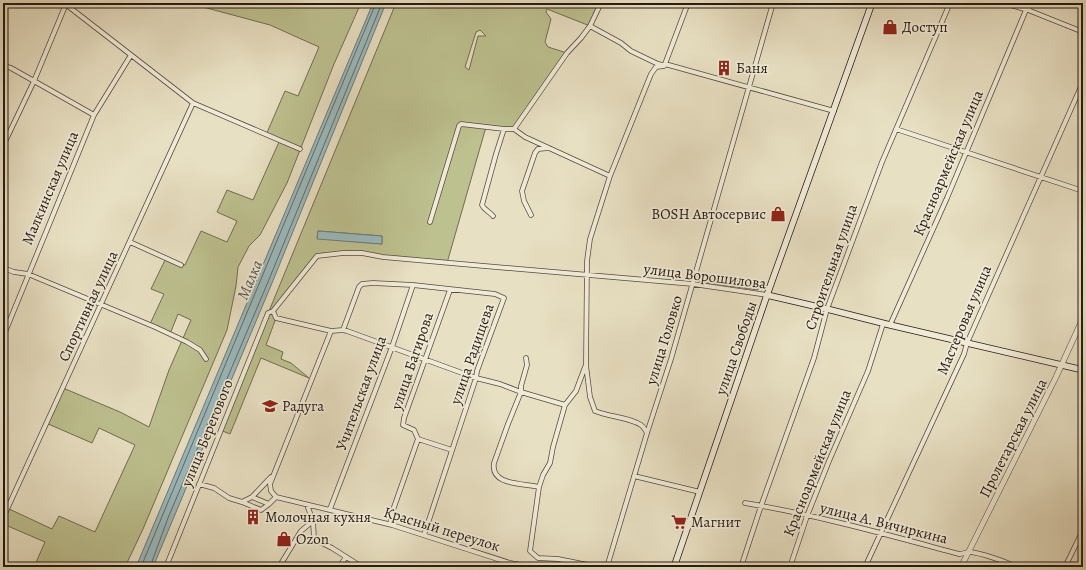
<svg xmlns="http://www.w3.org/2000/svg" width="1086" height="570" viewBox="0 0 1086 570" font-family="Alegreya,serif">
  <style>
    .green { fill: #bdc08f; stroke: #726c50; fill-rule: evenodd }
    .water { fill: #9bbabe; stroke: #6d7a79 }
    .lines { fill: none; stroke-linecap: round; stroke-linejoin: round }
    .shore { stroke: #616a68; stroke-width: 1 }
    .minor-casing { stroke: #574b3e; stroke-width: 5.5 }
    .tertiary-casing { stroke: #574b3e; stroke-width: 6 }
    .secondary-casing { stroke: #271911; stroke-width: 7 }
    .minor { stroke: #f0ebd8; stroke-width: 4 }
    .tertiary { stroke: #f0ebd8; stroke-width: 5 }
    .secondary { stroke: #f0ebd8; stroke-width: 5.5 }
    .labels { text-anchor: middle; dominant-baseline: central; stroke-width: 3.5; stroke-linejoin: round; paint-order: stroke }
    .poi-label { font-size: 15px; fill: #271911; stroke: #f0ebd8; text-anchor: start }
    .street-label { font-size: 15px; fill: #271911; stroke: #f0ebd8 }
    .water-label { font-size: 16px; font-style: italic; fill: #50514e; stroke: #f0ebd8 }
  </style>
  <rect width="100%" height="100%" fill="#e8e0c3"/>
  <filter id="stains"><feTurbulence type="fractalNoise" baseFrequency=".005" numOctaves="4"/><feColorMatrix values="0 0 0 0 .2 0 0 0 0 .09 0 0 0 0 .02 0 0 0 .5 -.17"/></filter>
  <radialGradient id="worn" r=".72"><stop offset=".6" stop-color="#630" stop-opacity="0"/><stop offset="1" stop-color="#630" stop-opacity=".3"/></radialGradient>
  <!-- green -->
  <path class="green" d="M198 3H361L334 64 287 183 260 235 249 246 238 267 236 286 227 330 143 529 125 567H34L45 542 3 524V518L7 508 52 529 59 516 95 532 135 445 99 428 92 443 46 423 63 388 120 412 149 427 169 370 191 320 178 314 170 334 150 324 164 294 151 289 166 258 185 265 201 231 227 242 237 221 217 212 227 190 253 200 279 142 266 135 285 91 298 96 319 47 270 25 203 7Z
    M396 3H601L590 26 547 9 546 12 551 19 545 42 548 47 567 53 514 129 486 127 447 263 362 253 317 256 273 311 276 318 266 345 283 352 281 359 291 363 309 378 261 358 230 434 220 430ZM480 30 486 36H478L469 70 465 67 476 32ZM318 231 382 236V244L317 238Z
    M700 275 759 284 758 290 699 282Z"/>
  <!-- water -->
  <path class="water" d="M373 3H386L272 283 153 567H136Z
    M318 231 382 236V244L317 239Z"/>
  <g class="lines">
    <!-- shore -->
    <path class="shore" d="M141 567 376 3
      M150 567 168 518 268 282 382 3"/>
    <defs>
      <path id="minor" d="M64 3 193 103 300 149
        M601 3 590 26 621 43 631 51 658 64 663 65
        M1003 3 1028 10 1083 32
        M1028 10 1031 3
        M590 26 581 38 567 53 514 129 525 137 610 176
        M665 64 834 111
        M3 65 11 68 94 115
        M896 129 1083 191
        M3 146 34 81 66 4
        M531 215 524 201 522 191 535 153 538 149 549 148
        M493 216C489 211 484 210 482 205L496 154 504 129
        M430 222 459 126 461 124 504 129H514
        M130 242 181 265
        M3 268 14 272 28 274 155 327 187 342 200 350 206 359
        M273 311 276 318 331 331 343 330 347 331 476 378 500 384 521 392 565 405
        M890 325 947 198 1026 10
        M343 330 359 287 362 284 373 283 413 285 495 294 504 298 477 371 476 378 424 535
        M3 337 94 115 131 55
        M526 358 527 365 521 386V392L508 424 494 463C490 486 524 483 539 487
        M585 367 576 391 565 405 553 447 550 463 543 475 539 487 530 551 538 558 558 559 598 567
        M647 433C645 430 644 427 641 425 629 417 609 417 595 411L590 397 586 365 587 261 590 239 610 176 651 74 656 67 664 66 665 64 688 3
        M418 439 452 450
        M634 476 700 492
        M199 484 214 488 229 498 242 502 252 497 271 477
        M252 497 269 504 276 497
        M276 497 392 525 510 563 531 567
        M276 497 271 491 270 484 331 331
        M242 502 261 510 269 504
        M745 503C817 515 888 535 959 554 962 554 965 553 968 552 979 552 1007 562 1016 567
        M307 505 313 521 314 539 332 548 362 567
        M330 509 392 347 413 285
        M3 518 193 103
        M390 524 393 510 418 439 414 430 403 425 404 418 450 290
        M166 567 268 313 273 311 317 256 343 253H362L383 257 473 265 693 284 767 295
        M279 567 301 531 313 521
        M339 567 346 557
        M547 567H556L574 563
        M607 567 647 433 671 359 773 3
        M741 567 761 506 814 358 827 309 882 162 950 3
        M790 567 807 516 829 461 868 371 883 324
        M865 567 964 354 967 343 1083 82
        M1065 567 1083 530"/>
      <path id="tertiary" d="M961 567 1056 377 1083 318"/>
      <path id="secondary" d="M767 295 827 309 890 325 1083 370
        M674 567 767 295 872 3"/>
    </defs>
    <!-- minor casing -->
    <use href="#minor" class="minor-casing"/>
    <!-- tertiary casing -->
    <use href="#tertiary" class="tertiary-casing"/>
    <!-- secondary casing -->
    <use href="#secondary" class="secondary-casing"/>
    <!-- minor -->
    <use href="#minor" class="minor"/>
    <!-- tertiary -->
    <use href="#tertiary" class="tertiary"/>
    <!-- secondary -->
    <use href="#secondary" class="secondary"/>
  </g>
  <!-- icons -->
  <defs>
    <symbol id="shop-bare" viewBox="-9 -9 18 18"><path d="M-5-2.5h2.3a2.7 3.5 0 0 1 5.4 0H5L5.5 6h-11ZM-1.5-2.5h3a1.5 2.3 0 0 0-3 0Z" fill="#8f2418" stroke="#f0ebd8" stroke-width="2.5" paint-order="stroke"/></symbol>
    <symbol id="building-bare" viewBox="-9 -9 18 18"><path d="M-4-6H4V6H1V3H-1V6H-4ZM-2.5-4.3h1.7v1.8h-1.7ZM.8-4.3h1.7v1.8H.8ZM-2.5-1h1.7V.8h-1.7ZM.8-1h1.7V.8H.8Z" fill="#8f2418" stroke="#f0ebd8" stroke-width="2.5" paint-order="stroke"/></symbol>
    <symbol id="school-bare" viewBox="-9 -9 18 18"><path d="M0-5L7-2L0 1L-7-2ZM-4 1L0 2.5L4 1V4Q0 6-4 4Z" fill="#8f2418" stroke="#f0ebd8" stroke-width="2.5" paint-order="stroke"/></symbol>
    <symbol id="supermarket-bare" viewBox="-9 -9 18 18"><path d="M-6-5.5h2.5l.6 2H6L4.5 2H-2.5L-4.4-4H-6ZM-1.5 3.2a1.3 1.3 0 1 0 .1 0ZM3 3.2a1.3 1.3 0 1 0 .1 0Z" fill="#8f2418" stroke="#f0ebd8" stroke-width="2.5" paint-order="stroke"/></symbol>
  </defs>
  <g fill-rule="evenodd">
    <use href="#shop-bare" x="879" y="16" width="22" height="22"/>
    <use href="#building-bare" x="713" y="57" width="22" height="22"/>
    <use href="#shop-bare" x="767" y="203" width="22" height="22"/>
    <use href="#school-bare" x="259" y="395" width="22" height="22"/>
    <use href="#building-bare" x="242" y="506" width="22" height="22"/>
    <use href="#supermarket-bare" x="668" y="511" width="22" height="22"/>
    <use href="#shop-bare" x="273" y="528" width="22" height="22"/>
  </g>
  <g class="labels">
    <!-- poi labels -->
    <g class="poi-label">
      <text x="902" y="27">Доступ</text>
      <text x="736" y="68">Баня</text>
      <text x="766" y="214" text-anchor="end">BOSH Автосервис</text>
      <text x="282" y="406">Радуга</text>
      <text x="265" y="517">Молочная кухня</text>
      <text x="691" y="522">Магнит</text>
      <text x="296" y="539">Ozon</text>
    </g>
    <!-- street labels -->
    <g class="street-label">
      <text transform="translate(948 163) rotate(-67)">Красноармейская улица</text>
      <text transform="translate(50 188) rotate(-67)">Малкинская улица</text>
      <text transform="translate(831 267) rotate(-71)">Строительная улица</text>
      <text transform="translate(705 276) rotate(7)">улица Ворошилова</text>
      <text transform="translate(88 306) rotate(-65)">Спортивная улица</text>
      <text transform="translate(964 320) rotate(-67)">Мастеровая улица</text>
      <text transform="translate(664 340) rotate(-73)">улица Головко</text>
      <text transform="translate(736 348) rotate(-71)">улица Свободы</text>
      <text transform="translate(472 354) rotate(-71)">улица Радищева</text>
      <text transform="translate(412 361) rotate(-71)">улица Багирова</text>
      <text transform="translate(361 393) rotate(-70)">Учительская улица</text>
      <text transform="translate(207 433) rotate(-68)">улица Берегового</text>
      <text transform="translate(1013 438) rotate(-63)">Пролетарская улица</text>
      <text transform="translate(817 463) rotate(-68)">Красноармейская улица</text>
      <text transform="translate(884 523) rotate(14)">улица А. Вичиркина</text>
      <text transform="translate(442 529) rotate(17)">Красный переулок</text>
    </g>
    <!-- water labels -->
    <g class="water-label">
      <text transform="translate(250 280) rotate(-67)">Малка</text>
    </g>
  </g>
  <!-- margin -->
  <rect width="1086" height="570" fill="none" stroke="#e8e0c3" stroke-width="16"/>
  <rect x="4" y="4" width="1078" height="562" fill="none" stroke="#271911" stroke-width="2"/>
  <rect x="8" y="8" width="1070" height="554" fill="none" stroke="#271911"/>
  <rect width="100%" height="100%" filter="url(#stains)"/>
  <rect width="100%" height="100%" fill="url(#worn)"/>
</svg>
